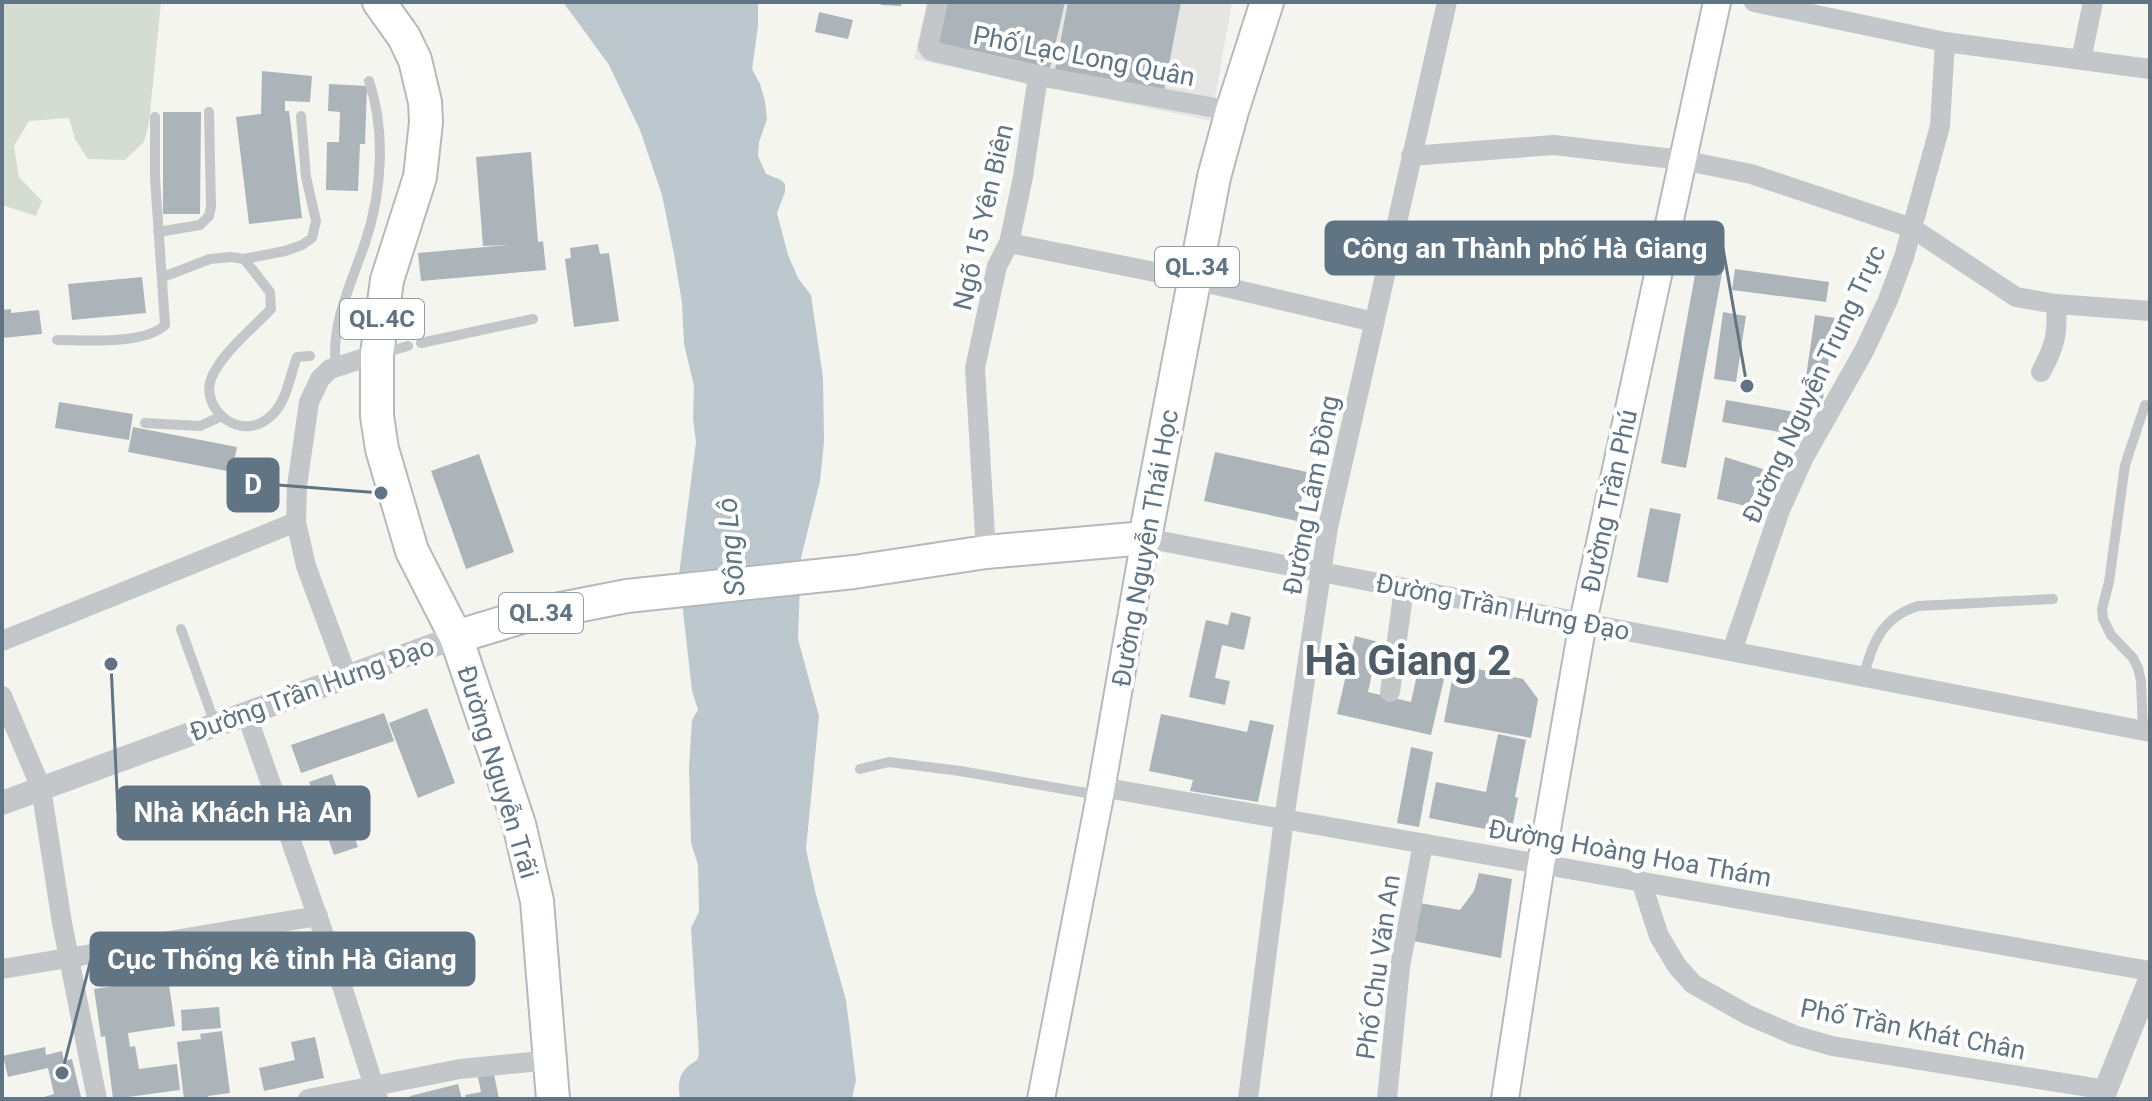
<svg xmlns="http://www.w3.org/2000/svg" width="2152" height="1101" viewBox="0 0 2152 1101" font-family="Roboto,sans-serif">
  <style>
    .built { fill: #e5e6e3 }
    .green { fill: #d5dcd1 }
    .water { fill: #bcc8cd }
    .building { fill: #acb4b9 }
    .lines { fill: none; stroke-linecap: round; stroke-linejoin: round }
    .secondary-casing { stroke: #b3b9bd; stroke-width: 30 }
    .trunk-casing { stroke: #b5b9bc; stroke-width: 36 }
    .service { stroke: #c3c7ca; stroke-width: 10 }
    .minor { stroke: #c3c7ca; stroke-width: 20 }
    .tertiary { stroke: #c3c7ca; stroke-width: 24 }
    .secondary { stroke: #fff; stroke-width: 26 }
    .trunk { stroke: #fff; stroke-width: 32 }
    .labels { text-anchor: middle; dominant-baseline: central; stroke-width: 8; stroke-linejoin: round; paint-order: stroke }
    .shield { fill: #fff; stroke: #909ea8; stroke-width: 2 }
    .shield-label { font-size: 24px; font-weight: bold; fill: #617483 }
    .street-label { font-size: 26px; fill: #617483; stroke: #fff }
    .water-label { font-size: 28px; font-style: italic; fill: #5c7781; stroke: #fff }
    .town-label { font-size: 42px; font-weight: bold; fill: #4f5d68; stroke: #fff }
    .leader { fill: none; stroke: #617483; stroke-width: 3 }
    .callout-dot { fill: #617483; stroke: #fff; stroke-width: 3 }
    .callout { fill: #617483; stroke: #617483; stroke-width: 3 }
    .callout-label { font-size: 28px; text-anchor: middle; font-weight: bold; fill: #fff }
  </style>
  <rect width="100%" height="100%" fill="#f5f5f0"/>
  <!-- built -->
  <path class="built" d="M927 2H1232L1211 121 914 59Z"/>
  <!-- green -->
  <path class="green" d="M2 2H161L149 123 144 142 125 160 88 159 75 139 69 118 29 121 14 146 19 177 42 201 36 216 2 205Z"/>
  <!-- water -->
  <path class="water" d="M563 2H758V26L752 69 760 84 765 101 767 119 759 142 758 156 766 174 781 180 785 184V192L777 213 788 255 798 278 811 295 823 378 824 442 820 481 801 558 798 639 819 716 806 849 816 895 846 1000 856 1080 852 1099H680C677 1079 680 1070 697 1060L699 1054 691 928 699 912 698 865 691 843 689 767 692 720 698 710 692 691 679 575 696 442 693 419 694 386 684 344 682 303 674 254 662 195 640 130 609 65Z"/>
  <!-- building -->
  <path class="building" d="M881 2H902L901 6 881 5Z
    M947 2H1065L1050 68 938 43Z
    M1068 2H1181L1164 90 1055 70Z
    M819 12 853 20 848 39 815 32Z
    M262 71 312 76 310 102 285 101V111H289L302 218 249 224 236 117 261 114Z
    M329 84 367 86 365 144H360L358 191 326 190 327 142H339L340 112 328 111Z
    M163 112H201L200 214H163Z
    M531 152 538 242 543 241 546 270 421 281 418 253 508 245 483 246 476 157Z
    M598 244 600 254 609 253 619 321 574 327 565 259 571 258 570 248Z
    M1698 258 1724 263 1686 468 1661 463Z
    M1735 269 1829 282 1826 302 1732 290Z
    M142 277 146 313 72 320 68 284Z
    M11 309V313L39 310 42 334 2 338V310Z
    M1723 312 1746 316 1736 382 1714 379Z
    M1815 315 1835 318 1823 399 1803 397Z
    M1726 400 1801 413 1797 435 1722 422Z
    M59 402 133 414 129 440 55 428Z
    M133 427 237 447 232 472 128 452Z
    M1215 452 1307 472 1297 521 1204 501Z
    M479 454 514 552 466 569 431 471Z
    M1725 457 1763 469 1754 508 1717 499Z
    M1650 508 1681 514 1668 583 1637 577Z
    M1231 612 1251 617 1244 650 1222 645 1215 678 1230 681 1225 705 1189 697 1206 620 1228 625Z
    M1355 636 1379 642 1368 692 1411 702 1421 656 1448 662 1431 735 1337 714Z
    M1455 664 1523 679 1538 699 1531 738 1444 722Z
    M427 708 455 783 418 798 389 723Z
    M384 713 394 741 301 773 291 745Z
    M1161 714 1247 732 1250 720 1274 725 1258 802 1190 791 1193 780 1149 771Z
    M1498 734 1526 740 1515 797 1518 798 1511 834 1429 818 1436 782 1486 792Z
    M1411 747 1433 752 1419 827 1397 823Z
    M332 774 358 847 334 855 324 827 316 830 311 817 320 814 309 782Z
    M1479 873 1512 879 1501 958 1413 941 1420 903 1460 910 1474 891Z
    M168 978 175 1026 128 1033 130 1047 135 1046 139 1069 177 1064 180 1090 113 1099 105 1036 101 1037 94 989Z
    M219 1007 221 1028 182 1031 181 1010Z
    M222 1031 230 1093 208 1096 209 1099H184L177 1042 201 1039 200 1034Z
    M315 1037 324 1078 264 1091 259 1068 295 1060 291 1042Z
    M45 1047 46 1055 62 1051 64 1061 72 1059 81 1097 37 1099 54 1094 48 1068 8 1077 3 1056Z
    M494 1074 499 1099H466L465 1095 481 1092 478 1077Z
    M458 1084 462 1099H411L410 1096Z"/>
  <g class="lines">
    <defs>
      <path id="secondary" d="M1041 1099 1100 796 1145 538
        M1505 1099 1541 864 1583 622 1717 2"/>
      <path id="trunk" d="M379 2 404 37 415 60 425 102 426 122 420 177 387 280 377 354V416L382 449 412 551 456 637 519 824 537 901 553 1099
        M456 637 525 616 627 596 854 572 986 552 1145 538 1214 177 1232 111 1267 2"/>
    </defs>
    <!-- secondary casing -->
    <use href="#secondary" class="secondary-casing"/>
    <!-- trunk casing -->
    <use href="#trunk" class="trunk-casing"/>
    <!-- service -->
    <path class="service" d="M158 232 200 225 209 216 211 207 209 112
      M244 259 270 292 271 309C253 328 220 355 211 379 200 409 242 446 273 414 287 400 290 375 297 357L310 356
      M163 277 210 259 231 257 244 259 285 251 302 245 312 238 316 221 306 177 301 116
      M57 340C86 340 144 345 165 325L155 178V117
      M421 343 533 319
      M383 353 408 346
      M336 367C330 325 352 282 365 243 382 193 386 131 369 81
      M145 423 200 426 222 416
      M181 629 215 724
      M1864 676C1872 642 1883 617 1918 606L2053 599
      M2143 730 2141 681 2138 668 2133 658 2111 635 2103 619 2102 609 2109 582 2125 465 2145 405
      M860 769 889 762 960 771 1098 795"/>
    <!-- minor -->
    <path class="minor" d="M938 2 928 47 931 51 1038 76 1232 111
      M1754 2 1945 42 2150 69
      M2081 60 2093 2
      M1411 156 1554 145 1682 160 1751 174 1912 228 2016 297 2056 304 2150 311
      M1009 243 1195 280 1374 322
      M2041 372C2055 346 2058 334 2056 304
      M1145 538 2150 732
      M986 552 975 368 997 266 1009 243 1023 177 1038 76
      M2 641 296 522
      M1732 651 1780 510 1804 457 1864 351 1888 300 1904 257 1940 126 1945 42
      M347 676 306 566 296 522 297 486 309 402 320 379 330 369 377 354
      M1390 692 1404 588
      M2 696 41 788 62 923 97 1099
      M246 713 342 986 378 1099
      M1101 787 2150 971
      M1641 881 1659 936 1677 966 1693 984 1748 1015 1794 1035 1832 1046 2107 1090
      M2 969 318 916
      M308 1099 460 1069 551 1060
      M1248 1099 1284 819 1328 527 1447 2
      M1387 1099 1400 967 1423 843"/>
    <!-- tertiary -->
    <path class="tertiary" d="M2 803 456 637
      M2102 1099 2150 980"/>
    <!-- secondary -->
    <use href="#secondary" class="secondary"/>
    <!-- trunk -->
    <use href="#trunk" class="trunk"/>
  </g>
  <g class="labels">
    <!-- shield labels -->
    <g class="shield">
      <rect x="1155" y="247" width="84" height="40" rx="6"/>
      <rect x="340" y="299" width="84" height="40" rx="6"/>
      <rect x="499" y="593" width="84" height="40" rx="6"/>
    </g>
    <g class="shield-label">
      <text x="1197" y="267">QL.34</text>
      <text x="382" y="319">QL.4C</text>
      <text x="541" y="613">QL.34</text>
    </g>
    <!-- street labels -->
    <g class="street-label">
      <text transform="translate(1084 56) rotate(11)">Phố Lạc Long Quân</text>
      <text transform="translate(983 217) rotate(-77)">Ngõ 15 Yên Biên</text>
      <text transform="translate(1814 384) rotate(-65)">Đường Nguyễn Trung Trực</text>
      <text transform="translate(1311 495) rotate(-79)">Đường Lâm Đồng</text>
      <text transform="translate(1609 501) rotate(-78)">Đường Trần Phú</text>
      <text transform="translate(1145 548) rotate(-80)">Đường Nguyễn Thái Học</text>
      <text transform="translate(1503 607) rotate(11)">Đường Trần Hưng Đạo</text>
      <text transform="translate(312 689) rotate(-20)">Đường Trần Hưng Đạo</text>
      <text transform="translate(498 772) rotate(73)">Đường Nguyễn Trãi</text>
      <text transform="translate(1630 853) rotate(10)">Đường Hoàng Hoa Thám</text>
      <text transform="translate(1378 967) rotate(-82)">Phố Chu Văn An</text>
      <text transform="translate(1913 1029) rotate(11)">Phố Trần Khát Chân</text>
    </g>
    <!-- water labels -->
    <g class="water-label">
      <text transform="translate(731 547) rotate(-95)">Sông Lô</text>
    </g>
    <!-- town labels -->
    <g class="town-label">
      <text x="1408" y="660">Hà Giang 2</text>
    </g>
  </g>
  <!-- callouts -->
  <path class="leader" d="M1747 386L1723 248M381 493L278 485M111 664L118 813M62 1073L91 959"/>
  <g class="callout-dot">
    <circle cx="1747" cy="386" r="8"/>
    <circle cx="381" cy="493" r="8"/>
    <circle cx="111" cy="664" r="8"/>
    <circle cx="62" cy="1073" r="8"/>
  </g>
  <g class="callout">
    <rect x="1326" y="222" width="397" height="52" rx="8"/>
    <rect x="228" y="459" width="50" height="52" rx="8"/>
    <rect x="118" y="787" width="251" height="52" rx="8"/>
    <rect x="91" y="933" width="383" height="52" rx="8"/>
  </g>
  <g class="callout-label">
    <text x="1525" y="258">Công an Thành phố Hà Giang</text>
    <text x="253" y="494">D</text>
    <text x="243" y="822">Nhà Khách Hà An</text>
    <text x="282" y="969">Cục Thống kê tỉnh Hà Giang</text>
  </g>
  <!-- border -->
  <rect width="2152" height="1101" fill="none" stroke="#617483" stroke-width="8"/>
</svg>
